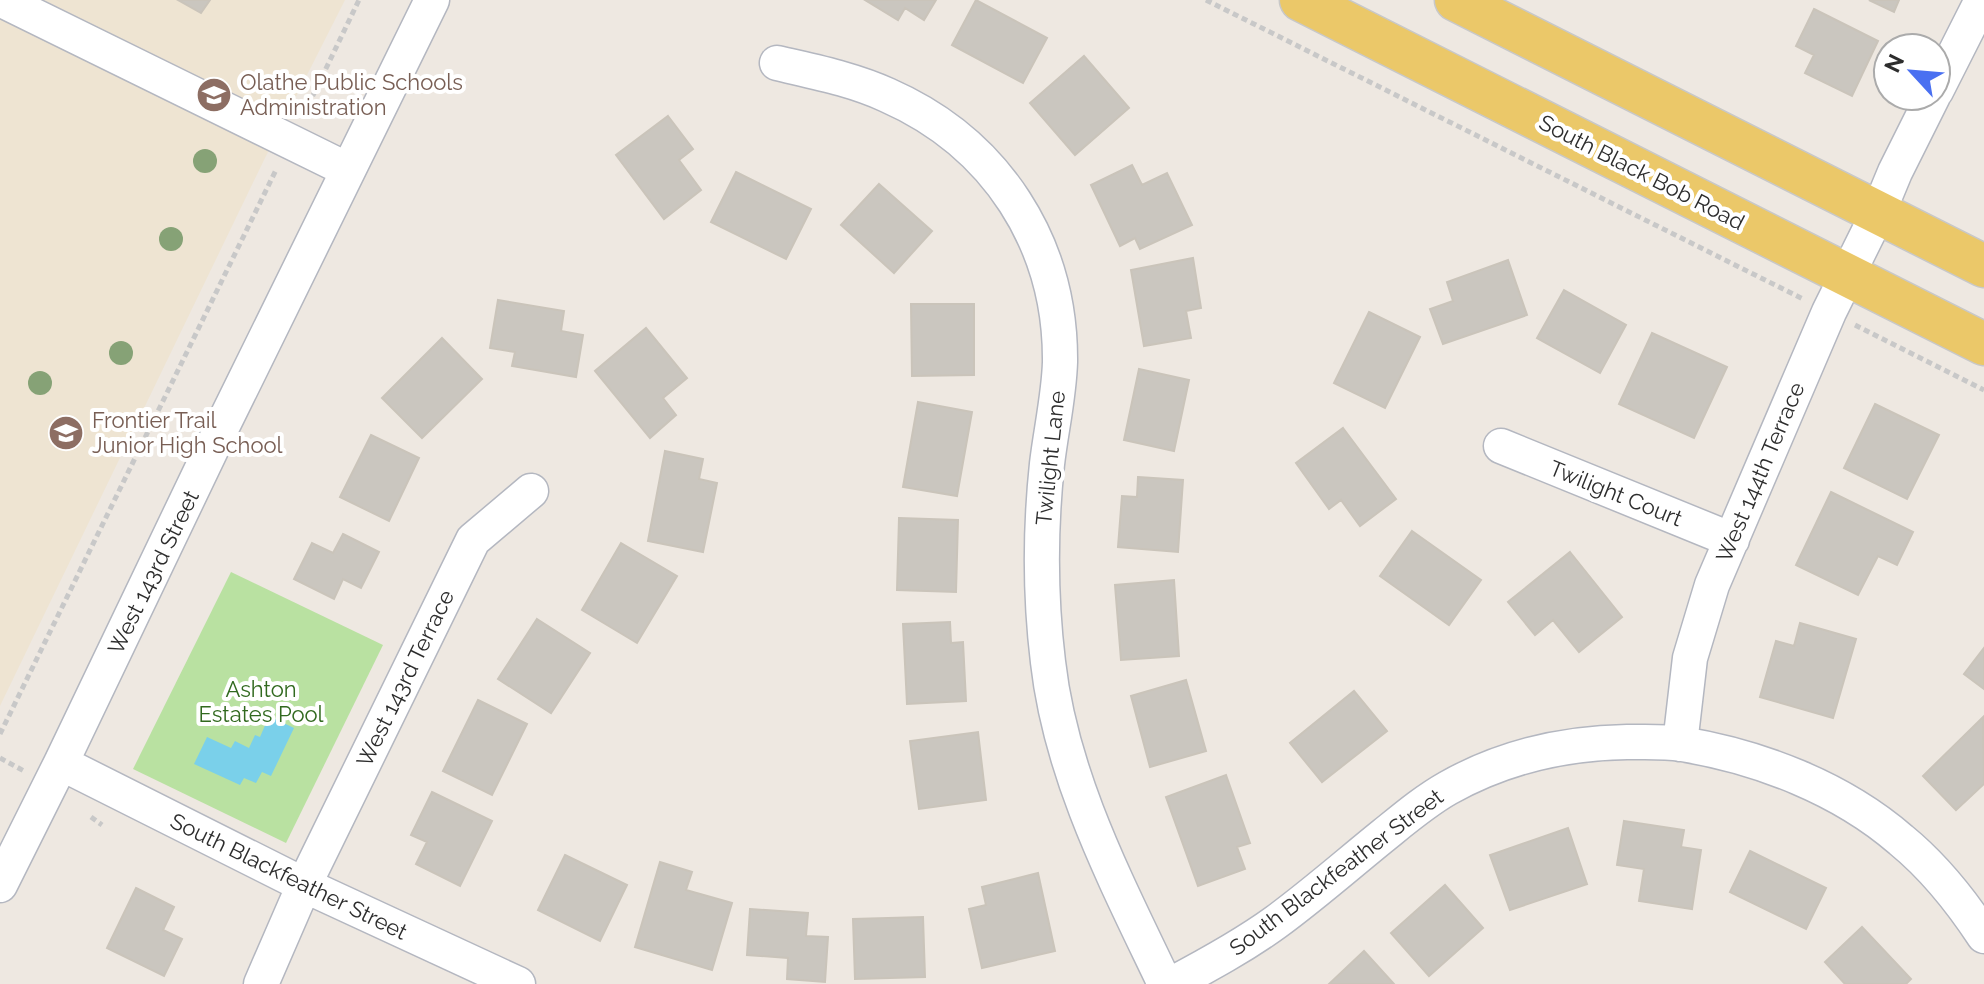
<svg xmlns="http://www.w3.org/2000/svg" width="1984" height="984" viewBox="0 0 1984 984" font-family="Raleway,sans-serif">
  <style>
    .education { fill: #eee4d2 }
    .green { fill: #b9e1a1 }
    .water { fill: #7ad0ea }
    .building { fill: #cac6bf; stroke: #cac4ba; stroke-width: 2 }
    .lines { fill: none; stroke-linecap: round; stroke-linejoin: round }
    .minor-casing { stroke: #b4b7c0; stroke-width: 37 }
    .major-casing { stroke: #c8c8c8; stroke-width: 45 }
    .path { stroke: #c8c8c8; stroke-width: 5; stroke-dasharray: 6 4; stroke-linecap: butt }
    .minor { stroke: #fff; stroke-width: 34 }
    .major { stroke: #ebc869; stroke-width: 42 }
    .tree { fill: #86a276 }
    .labels { text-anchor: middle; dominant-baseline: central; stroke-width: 8; stroke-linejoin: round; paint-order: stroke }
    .education-label { font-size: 22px; fill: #785e54; stroke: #fff; text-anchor: start }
    .street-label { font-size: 22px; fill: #2d2d2d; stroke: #fff }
    .park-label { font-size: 22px; fill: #31691f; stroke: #fff }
  </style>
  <rect width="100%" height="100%" fill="#eee8e1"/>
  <!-- education -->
  <path class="education" d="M0 0H345L264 160 0 706Z"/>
  <!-- green -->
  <path class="green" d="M231 572 383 645 286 843 133 769Z"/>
  <!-- water -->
  <path class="water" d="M269 716 294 728 271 776 262 772 256 783 244 778 240 785 194 764 207 737 231 748 235 741 249 748 255 735 260 737Z"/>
  <!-- building -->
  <path class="building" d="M178 0H210L201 13Z
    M865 0H936L924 20 905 8 898 20Z
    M976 0 1047 38 1023 83 952 45Z
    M1869 0H1899L1894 12Z
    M1814 9 1878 41 1852 96 1805 73 1814 55 1796 46Z
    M1084 56 1129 108 1075 155 1030 103Z
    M668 116 693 149 679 160 701 190 664 219 616 155Z
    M1132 165 1142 185 1167 173 1192 225 1140 249 1135 238 1120 246 1091 185Z
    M736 172 811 209 786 259 711 222Z
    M879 184 932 231 894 273 841 225Z
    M1193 258 1201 308 1186 311 1191 338 1144 346 1131 270Z
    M1508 260 1527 315 1443 344 1430 309 1453 301 1447 282Z
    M1564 290 1626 325 1600 373 1537 338Z
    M498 300 564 311 561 331 583 335 576 377 512 366 515 352 490 348Z
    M911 304H974V375L912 376Z
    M1369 312 1420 337 1385 408 1334 383Z
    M646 328 687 378 663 398 676 415 650 438 595 371Z
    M1652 333 1727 367 1694 438 1619 404Z
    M442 338 482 379 422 438 382 398Z
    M1139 369 1189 380 1174 451 1124 440Z
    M918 402 972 412 957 496 903 487Z
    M1875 404 1939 435 1907 499 1844 468Z
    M1343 428 1396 499 1360 526 1341 500 1329 509 1296 463Z
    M371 435 419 458 389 521 340 497Z
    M665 451 703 459 699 479 717 483 703 552 648 541Z
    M1138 477 1183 480 1178 552 1118 547 1122 496 1137 497Z
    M1831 492 1913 532 1897 565 1878 556 1858 595 1796 565Z
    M899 518 958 520 956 592 897 590Z
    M1412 531 1481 580 1449 625 1380 576Z
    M343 534 379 552 361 588 343 579 334 599 294 579 312 543 333 553Z
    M621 543 677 576 637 643 582 610Z
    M1570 552 1622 617 1579 652 1553 620 1535 635 1508 602Z
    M1174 580 1179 656 1121 660 1115 585Z
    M537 619 590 653 551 713 498 679Z
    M950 622 951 643 963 642 966 701 907 704 903 624Z
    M1800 623 1856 639 1833 718 1760 697 1776 641 1794 646Z
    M1984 648V689L1964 674Z
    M1186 680 1206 751 1150 767 1131 696Z
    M1354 691 1387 731 1322 782 1290 743Z
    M478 700 527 724 492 795 443 771Z
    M1983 717 1984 784 1956 810 1923 776Z
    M978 732 986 800 919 809 910 741Z
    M1226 775 1250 843 1237 847 1245 869 1198 886 1166 797Z
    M432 792 492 821 460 886 416 864 427 842 411 835Z
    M1624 821 1684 830 1681 847 1701 850 1692 909 1639 901 1644 869 1617 865Z
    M1568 828 1587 884 1510 910 1490 855Z
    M1750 851 1826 888 1806 929 1730 892Z
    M565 855 627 885 600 941 538 910Z
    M660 862 692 872 686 890 732 903 712 970 635 947Z
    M1038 873 1055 951 982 968 969 909 986 905 982 887Z
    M1445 885 1483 928 1429 976 1391 933Z
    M136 888 174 907 163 930 182 939 164 976 107 948Z
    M750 909 808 913 806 936 828 937 825 982 787 979 788 958 747 955Z
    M923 917 925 977 855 979 853 919Z
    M1862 927 1911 979 1906 984H1845L1825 962Z
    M1364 951 1394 984H1329Z"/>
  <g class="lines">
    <defs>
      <path id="minor" d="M2 0 348 170
        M777 63C815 72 852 79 887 95 996 143 1061 243 1060 362 1059 396 1051 430 1047 464 1040 530 1040 596 1048 662 1061 777 1116 881 1165 984
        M1936 91 1982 0
        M1501 446 1732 540
        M1680 744 1690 658 1712 585 1829 312 1878 213 1895 172 1933 96
        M61 763 304 885 518 984
        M0 885 61 763 221 429 432 0
        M261 984 304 885 473 540 531 491
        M1172 984C1208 965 1243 946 1276 922 1313 895 1348 864 1384 835 1405 818 1425 801 1448 788 1503 757 1564 743 1627 742 1645 742 1664 741 1682 744 1760 757 1841 788 1901 840 1934 867 1961 901 1984 936"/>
      <path id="major" d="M1301 0 1984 344
        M1456 0 1984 266"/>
    </defs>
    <!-- minor casing -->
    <use href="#minor" class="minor-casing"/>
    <!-- major casing -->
    <use href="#major" class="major-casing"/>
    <!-- path -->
    <path class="path" d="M1206 0 1803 299
      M304 114 359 0
      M1855 325 1984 390
      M0 734 276 170
      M0 758 24 771
      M91 817 102 825"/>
    <!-- minor -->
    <use href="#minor" class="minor"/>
    <!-- major -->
    <use href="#major" class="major"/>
  </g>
  <!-- trees -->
  <g class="tree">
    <circle cx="205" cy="161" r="12"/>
    <circle cx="171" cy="239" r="12"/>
    <circle cx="121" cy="353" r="12"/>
    <circle cx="40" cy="383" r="12"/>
  </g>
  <!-- icons -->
  <defs>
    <symbol id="school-disc" viewBox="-11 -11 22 22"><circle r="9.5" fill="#8d6e63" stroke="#fff"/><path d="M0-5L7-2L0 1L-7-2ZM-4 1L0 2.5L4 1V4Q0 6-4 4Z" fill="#fff"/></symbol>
  </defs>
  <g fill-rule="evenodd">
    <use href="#school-disc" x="194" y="75" width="40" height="40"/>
    <use href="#school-disc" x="46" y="413" width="40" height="40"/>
  </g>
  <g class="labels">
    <!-- education labels -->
    <g class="education-label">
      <text x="240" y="82">Olathe Public Schools<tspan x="240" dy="25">Administration</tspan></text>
      <text x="92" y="420">Frontier Trail<tspan x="92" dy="25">Junior High School</tspan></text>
    </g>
    <!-- street labels -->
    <g class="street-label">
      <text transform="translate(1642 172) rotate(27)">South Black Bob Road</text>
      <text transform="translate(1050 458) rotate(-84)">Twilight Lane</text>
      <text transform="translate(1760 472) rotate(-67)">West 144th Terrace</text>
      <text transform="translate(1616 493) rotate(22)">Twilight Court</text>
      <text transform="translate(153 572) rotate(-64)">West 143rd Street</text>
      <text transform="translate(405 678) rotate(-64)">West 143rd Terrace</text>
      <text transform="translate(1336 872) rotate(-37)">South Blackfeather Street</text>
      <text transform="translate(289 876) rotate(26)">South Blackfeather Street</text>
    </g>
    <!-- park labels -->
    <g class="park-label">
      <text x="261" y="689">Ashton<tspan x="261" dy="25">Estates Pool</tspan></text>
    </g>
  </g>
  <!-- north arrow -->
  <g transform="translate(1912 72) rotate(296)"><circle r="38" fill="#ffffff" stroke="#ababab" stroke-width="2"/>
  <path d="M0-6L14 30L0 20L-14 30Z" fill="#4a70f1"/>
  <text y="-12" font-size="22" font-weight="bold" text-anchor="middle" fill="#2d2d2d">N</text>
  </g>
</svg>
